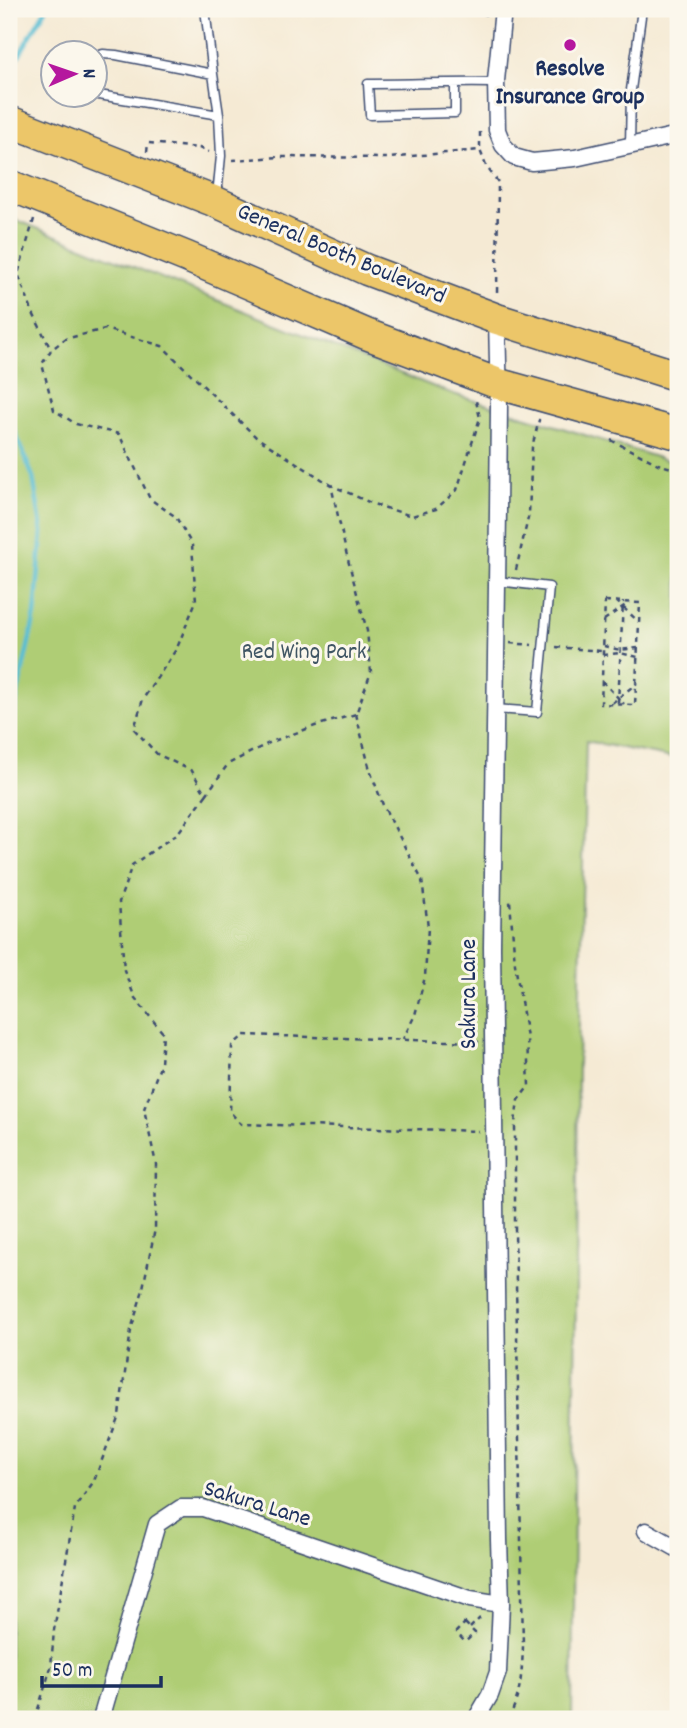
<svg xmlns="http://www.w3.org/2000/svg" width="687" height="1728" viewBox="0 0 687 1728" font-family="Dekko,sans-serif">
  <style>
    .park { fill: #afcd74; stroke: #657e69; stroke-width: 2 }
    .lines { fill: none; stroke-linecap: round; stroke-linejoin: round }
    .stream { stroke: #56bdd3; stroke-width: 4.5 }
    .lane-casing { stroke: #3c4b70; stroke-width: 11 }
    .street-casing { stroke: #3c4b70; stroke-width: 19 }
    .highway-casing { stroke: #3c4b70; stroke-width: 33 }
    .path { stroke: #3c4b70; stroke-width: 2.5; stroke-dasharray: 5 5; stroke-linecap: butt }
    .lane { stroke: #fff; stroke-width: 8 }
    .street { stroke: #fff; stroke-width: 16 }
    .highway { stroke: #ecc669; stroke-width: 30 }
    .poi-dot { fill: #b5179e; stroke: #fbf7ec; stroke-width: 2.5 }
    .labels { text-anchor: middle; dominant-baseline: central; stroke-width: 6; stroke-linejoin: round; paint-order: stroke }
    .poi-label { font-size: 24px; font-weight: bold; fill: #1b2f5e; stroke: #fbf7ec }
    .street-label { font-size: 24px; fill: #1b2f5e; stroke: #fbf7ec }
    .park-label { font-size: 24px; fill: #405664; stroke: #fbf7ec }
  </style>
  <rect width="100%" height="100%" fill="#fbf7ec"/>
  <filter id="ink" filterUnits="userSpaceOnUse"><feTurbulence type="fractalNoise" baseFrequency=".0143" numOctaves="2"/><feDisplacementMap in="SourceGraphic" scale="14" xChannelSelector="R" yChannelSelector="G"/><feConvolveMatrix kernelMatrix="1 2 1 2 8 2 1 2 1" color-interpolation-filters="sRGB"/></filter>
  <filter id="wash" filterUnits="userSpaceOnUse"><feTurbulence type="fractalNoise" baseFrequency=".00686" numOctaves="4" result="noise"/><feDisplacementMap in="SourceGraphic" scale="28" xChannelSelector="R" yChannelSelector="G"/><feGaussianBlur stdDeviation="1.57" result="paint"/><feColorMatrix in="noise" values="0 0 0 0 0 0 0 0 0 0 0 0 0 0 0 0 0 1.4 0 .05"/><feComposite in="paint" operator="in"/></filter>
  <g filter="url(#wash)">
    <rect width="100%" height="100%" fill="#f5ead4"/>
    <!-- park -->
    <path class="park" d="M9 217 447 392 678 464V759L586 741 578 1064 572 1719H9Z"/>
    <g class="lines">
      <!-- stream -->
      <path class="stream" d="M9 72 46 9
        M9 417 33 477 42 532 35 615 9 732
        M9 1043 14 1085 9 1106"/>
    </g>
  </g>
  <g filter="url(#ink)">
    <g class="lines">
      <defs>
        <path id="lane" d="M205 9 213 74
          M94 57 103 54 116 55 213 74 219 115 221 156 217 196
          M455 83V113L370 115 368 84C411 84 454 82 496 83
          M94 93 99 95 219 115
          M630 146 631 90 642 9
          M495 709 537 712 549 587 497 581"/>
        <path id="street" d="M503 9 496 81 497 130 503 145 514 157 532 162 575 158 678 135
          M646 1531 678 1549
          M101 1719 157 1524 181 1508H203L470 1599 501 1604
          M476 1719 490 1695 498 1672 501 1604 499 1540 492 947 498 511 499 406 497 319"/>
        <path id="highway" d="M9 121 216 202 367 270 497 319 678 376
          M9 185 187 257 366 334 499 384 678 434"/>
      </defs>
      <!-- lane casing -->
      <use href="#lane" class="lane-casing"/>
      <!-- street casing -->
      <use href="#street" class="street-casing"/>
      <!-- highway casing -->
      <use href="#highway" class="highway-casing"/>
      <!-- path -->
      <path class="path" d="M485 16V9
        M480 132V150L486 166 498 182 497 295
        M147 152 148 143 199 148 209 152
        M232 160 280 157 388 158 480 150
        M34 219 18 274 32 311 51 350
        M611 440 658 464 678 470
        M516 570 529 514 532 447 539 420H538
        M605 601 640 603 635 705 601 704Z
        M616 601 639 622
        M604 620 630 602
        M510 643 532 645
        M604 646 620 650 638 648
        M556 647 601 651
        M603 655 620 653 638 657
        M602 681 624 704
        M612 703 637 683
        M618 703 623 602
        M356 714 370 770 383 805 422 880 428 927 425 977 415 1015 403 1039
        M206 795 228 764 271 742 315 726 356 714 371 672 367 631 347 556 331 485 373 504 412 516 436 509 457 490 480 418 476 401H478
        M479 1042 244 1035 232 1046 230 1112 241 1124 479 1131
        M465 1623 475 1633 465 1642 456 1632Z
        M470 1628 480 1618
        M35 1719 51 1667 54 1630 75 1508 94 1481 119 1415 131 1330 142 1293 155 1229 156 1164 144 1109 161 1064 163 1033 135 998 124 970 119 902 132 865 178 833 206 795 192 771 157 754 134 729 143 699 177 648 196 601 192 545 176 517 150 499 119 434 76 424 54 410 42 364 51 350 65 339 105 329 162 346 256 437 331 485
        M508 1719C521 1697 522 1671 523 1646L515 1232V1123L518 1100 529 1086 527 1038 515 964 510 901"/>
      <!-- lane -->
      <use href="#lane" class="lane"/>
      <!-- street -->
      <use href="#street" class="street"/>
      <!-- highway -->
      <use href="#highway" class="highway"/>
    </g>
  </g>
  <!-- markers -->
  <circle class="poi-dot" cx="570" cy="45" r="7"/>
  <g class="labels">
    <!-- poi labels -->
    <g class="poi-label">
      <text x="570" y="70">Resolve<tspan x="570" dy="28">Insurance Group</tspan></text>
    </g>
    <!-- street labels -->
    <g class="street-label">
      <text transform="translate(341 255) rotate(23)">General Booth Boulevard</text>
      <text transform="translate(470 994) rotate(-90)">Sakura Lane</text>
      <text transform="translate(257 1505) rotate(17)">Sakura Lane</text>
    </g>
    <!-- park labels -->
    <g class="park-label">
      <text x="304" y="653">Red Wing Park</text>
    </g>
  </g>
  <!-- margin -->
  <rect width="687" height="1728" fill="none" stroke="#fbf7ec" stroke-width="35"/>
  <!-- north arrow -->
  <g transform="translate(74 74) rotate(88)"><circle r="33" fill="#fbf7ec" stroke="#a1a7b3" stroke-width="2"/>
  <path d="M0-5L12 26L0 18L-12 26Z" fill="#b5179e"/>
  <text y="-10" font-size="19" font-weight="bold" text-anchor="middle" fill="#1b2f5e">N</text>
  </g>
  <!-- scale -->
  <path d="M42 1676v10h119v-10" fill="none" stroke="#1b2f5e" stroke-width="3.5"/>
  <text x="52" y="1676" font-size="21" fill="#1b2f5e" stroke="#fbf7ec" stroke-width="5" paint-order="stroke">50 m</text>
</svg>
